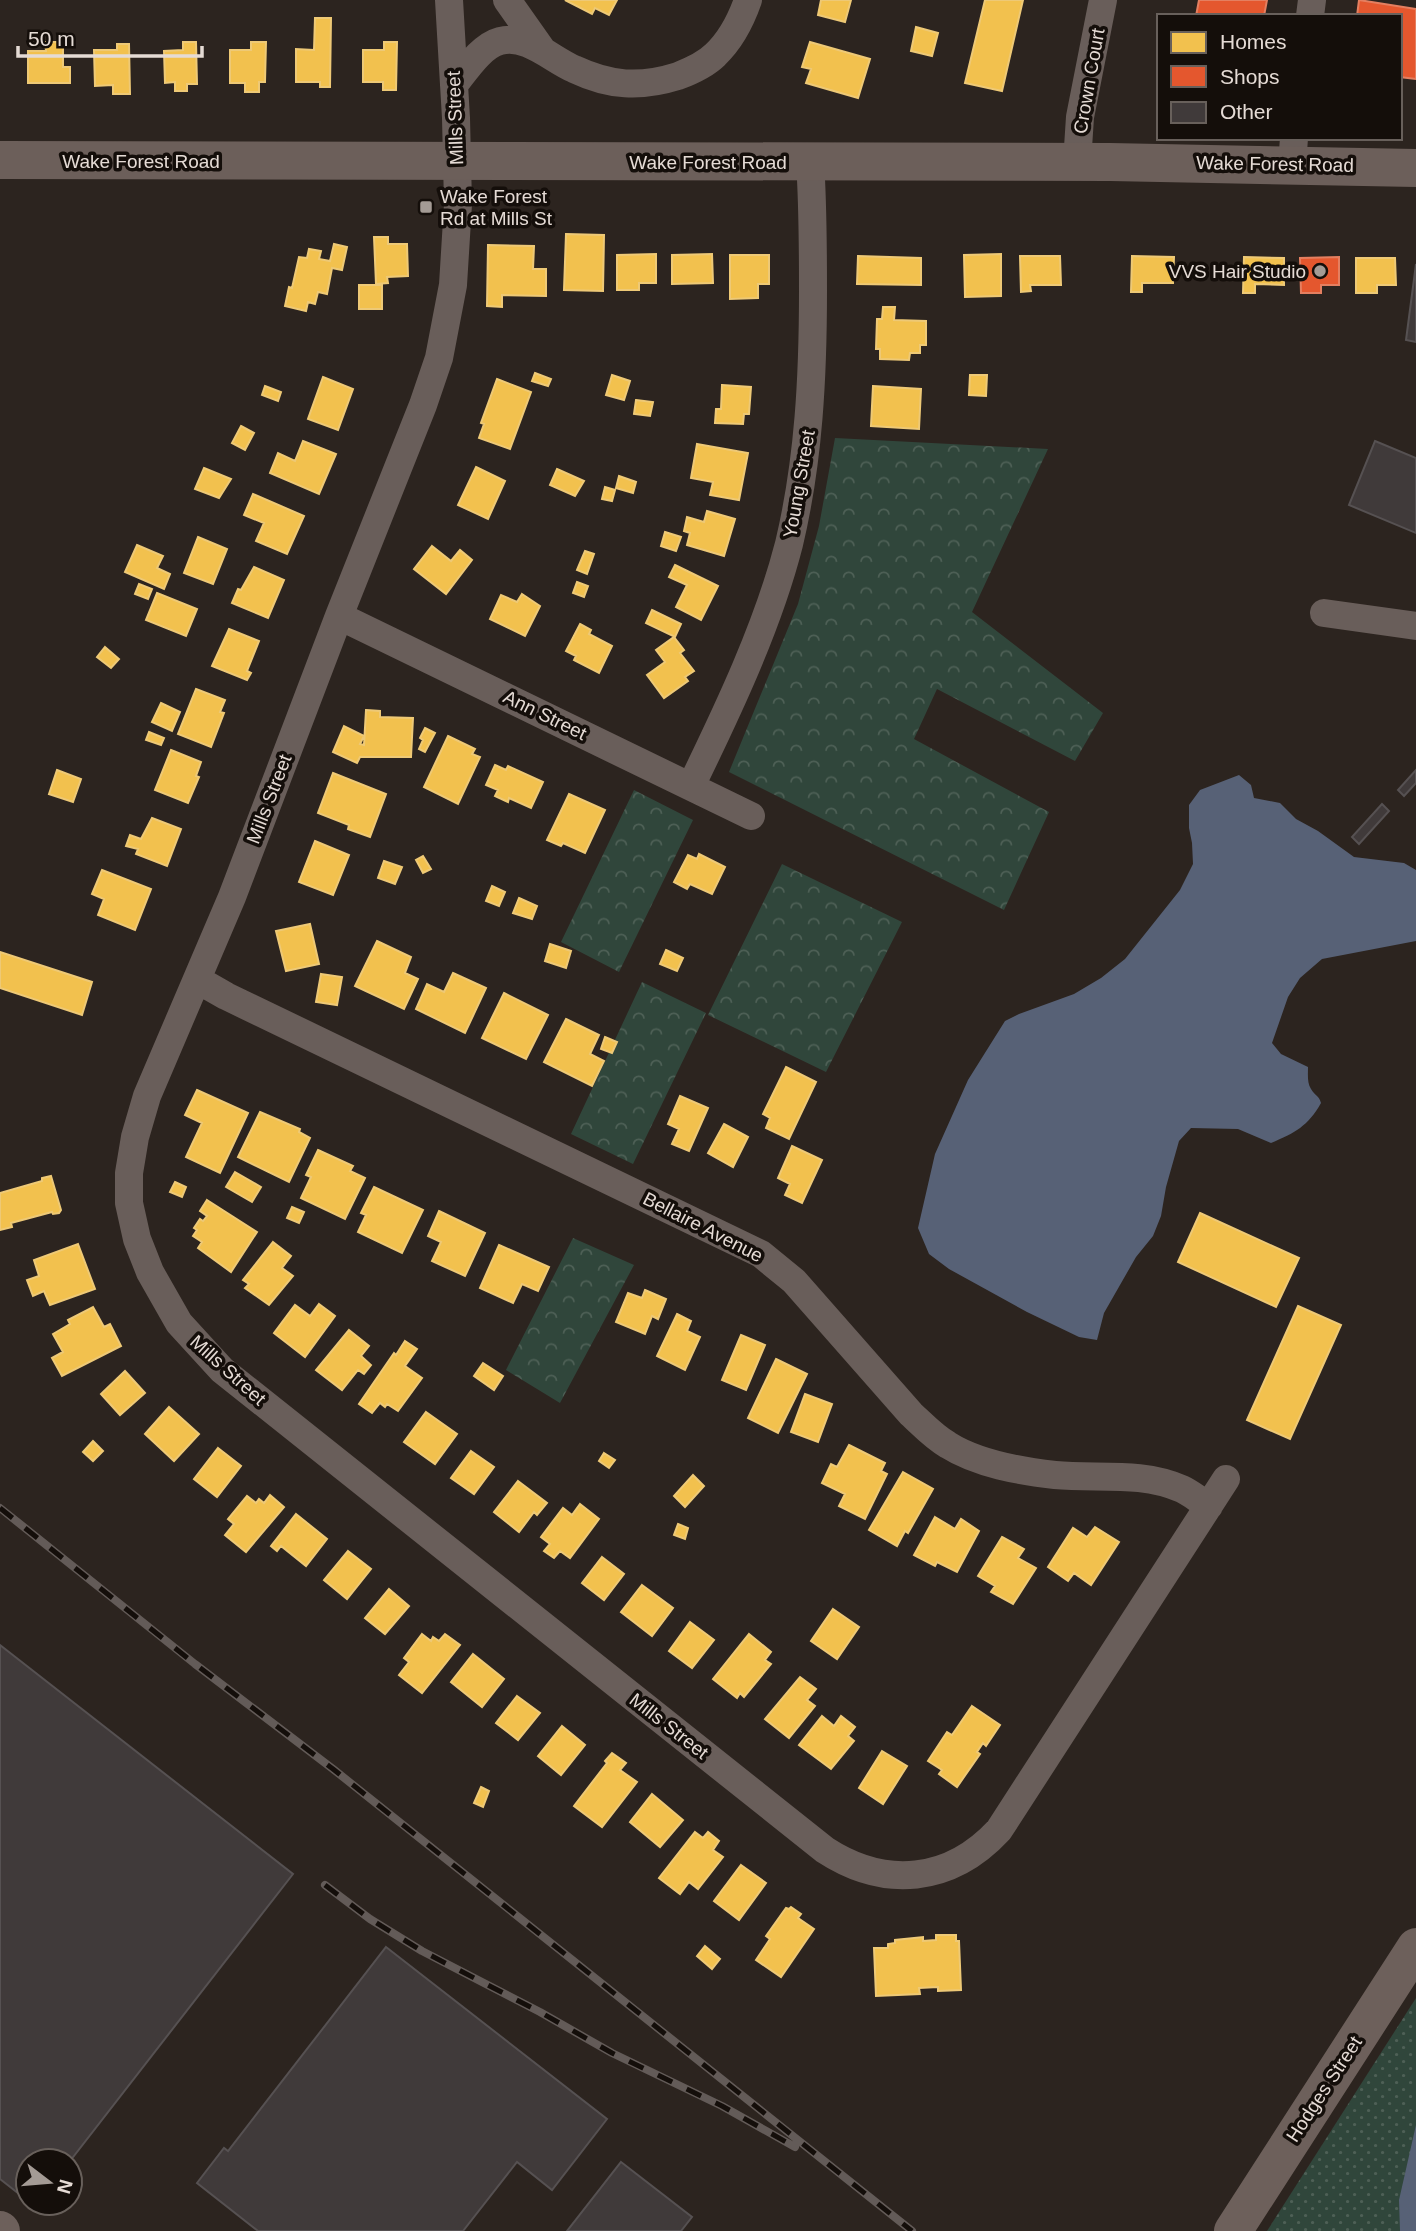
<svg xmlns="http://www.w3.org/2000/svg" width="1416" height="2231" viewBox="0 0 1416 2231" font-family="Helvetica,sans-serif">
  <style>
    .forest { fill: url(#forest-crowns) }
    .park { fill: url(#park-dots) }
    .water { fill: #576176 }
    .homes { fill: #f2c14e; stroke: #eec976; stroke-width: 2 }
    .shops { fill: #e4572e; stroke: #e47f60; stroke-width: 2 }
    .building { fill: #403a3a; stroke: #565152; stroke-width: 2 }
    .lines { fill: none; stroke-linecap: round; stroke-linejoin: round }
    .street { stroke: #695e5a; stroke-width: 28 }
    .secondary { stroke: #6d605b; stroke-width: 38 }
    .primary { stroke: #6c5f5a; stroke-width: 38 }
    .rail-casing { stroke: #635b58; stroke-width: 8 }
    .rail { stroke: #140e0a; stroke-width: 5; stroke-dasharray: 16; stroke-linecap: butt }
    .poi-dot { fill: #a49b95; stroke: #140e0a; stroke-width: 2.5 }
    .labels { text-anchor: middle; dominant-baseline: central; stroke-width: 7; stroke-linejoin: round; paint-order: stroke }
    .street-label { font-size: 19px; fill: #e5dbd5; stroke: #140e0a }
    .poi-label { font-size: 19px; fill: #e5dbd5; stroke: #140e0a; text-anchor: start }
  </style>
  <defs>
    <pattern id="forest-crowns" width="20" height="18" patternUnits="userSpaceOnUse" patternTransform="scale(1.75)"><rect width="20" height="18" fill="#30463b"/><path d="M2 6a3 3 0 1 1 6 0M12 15a3 3 0 1 1 6 0" fill="none" stroke="#4e6056"/></pattern>
    <pattern id="park-dots" width="8" height="8" patternUnits="userSpaceOnUse" patternTransform="scale(1.75)"><rect width="8" height="8" fill="#30463b"/><path d="M2 2h.1M6 6h.1" fill="none" stroke="#4e6056" stroke-width="1.8" stroke-linecap="round"/></pattern>
  </defs>
  <rect width="100%" height="100%" fill="#2c241f"/>
  <!-- forest -->
  <path class="forest" d="M835 438 1048 449 972 612 1103 713 1075 761 937 689 914 739 1049 812 1004 910 729 772 798 604 819 526Z
    M634 790 693 820 619 972 561 942Z
    M782 864 902 922 826 1072 708 1015Z
    M642 982 706 1013 633 1164 571 1134Z
    M573 1238 634 1265 560 1403 506 1370Z"/>
  <!-- park -->
  <path class="park" d="M1416 1998V2231H1267Z"/>
  <!-- water -->
  <path class="water" d="M1239 775 1251 785 1254 798 1280 803 1296 819 1318 831 1354 857 1404 863 1416 870V941L1322 959 1300 978 1288 997 1272 1043 1281 1054 1308 1067C1308 1074 1307 1083 1311 1089 1315 1096 1319 1095 1321 1103 1308 1126 1295 1133 1271 1143L1238 1129 1191 1128 1179 1141 1166 1187 1161 1216 1153 1236 1136 1257 1104 1313 1097 1340 1079 1337 1027 1312 949 1269 929 1254 918 1228 935 1154 968 1080 1005 1021 1019 1014 1074 994 1101 978 1125 959 1180 890 1193 864 1192 843 1189 828V805L1200 790Z
    M1416 2125V2231H1400L1399 2200Z"/>
  <!-- homes -->
  <path class="homes" d="M565 0H617L609 15 595 8 592 14Z
    M821 0H851L845 22 818 15Z
    M985 0H1023L1002 91 965 83Z
    M315 18H331L330 87H320V82H296V49L314 50Z
    M916 27 938 33 932 56 911 51Z
    M45 42H63V67H70V83H28V51H46Z
    M183 42H196L197 84H187V91H175V82L165 83 164 51 183 50Z
    M251 42H266L265 82H259V92H245V83H230V50H251Z
    M384 42H397L396 90H383V82H363V50H384Z
    M810 42 870 59 858 98 806 83 811 69 802 67Z
    M117 44H129L130 94H113V85L95 86 94 50H117Z
    M566 234 604 235 603 291 564 290Z
    M374 237H388V244H407L408 276 387 277 388 283 376 284Z
    M334 244 347 247 342 270 332 268 327 294 318 292 315 304 308 302 306 311 285 306 289 287 292 288 299 257 307 258 309 249 321 251 319 259 330 261Z
    M488 245 534 246 533 269H546V296L502 295V307L487 306Z
    M656 254V283H639V290H617V255Z
    M712 254 713 283 672 284V255Z
    M1001 254V296L965 297 964 255Z
    M730 255H769V284H758V298L730 299Z
    M858 256 921 258V285L857 284Z
    M1020 256H1060L1061 285H1030L1031 291 1021 292Z
    M1132 256 1174 257 1173 283H1142V292H1131Z
    M1244 257 1284 258V285L1255 284V293H1243Z
    M1356 258H1395L1396 285H1377V293H1356Z
    M359 285H382V309H359Z
    M883 307H895L894 320 926 321V345H920V353H910L909 360 880 359V349H876L877 319H882Z
    M535 373 551 379 548 386 532 381Z
    M612 375 630 381 624 400 606 395Z
    M970 375H987L986 396 969 395Z
    M323 377 353 389 338 430 308 419Z
    M497 379 531 392 510 449 479 438 484 424 481 423Z
    M722 385 751 387 749 414H744L743 424 715 423 716 409H721Z
    M265 386 281 392 278 401 262 395Z
    M873 386 921 389 919 429 871 426Z
    M636 400 653 402 650 416 634 414Z
    M241 426 254 433 245 450 232 443Z
    M303 441 336 454 319 494 270 473 278 453 295 461Z
    M697 444 748 453 739 500 710 495 713 482 691 478Z
    M476 467 505 481 488 519 458 505Z
    M204 468 231 479 219 498 195 489Z
    M557 469 584 481 575 496 550 485Z
    M619 476 636 482 633 493 616 488Z
    M605 487 615 490 612 501 602 499Z
    M253 494 304 516 287 554 256 541 264 523 244 515Z
    M707 511 735 519 724 556 687 545 690 533 684 531 687 517 704 522Z
    M665 532 681 537 676 551 661 546Z
    M198 537 227 549 213 584 184 573Z
    M137 545 163 556 157 568 170 574 164 589 125 572Z
    M432 546 451 561 460 550 472 560 446 594 414 569Z
    M585 551 594 554 587 574 577 570Z
    M675 565 718 586 701 620 676 607 687 585 669 577Z
    M254 567 284 580 268 618 232 603 238 589 241 590Z
    M577 582 588 586 584 597 573 593Z
    M139 584 152 589 148 599 135 594Z
    M157 593 197 609 186 636 146 620Z
    M522 594 540 606 525 636 490 619 501 595 517 602Z
    M652 610 681 624 675 637 646 623Z
    M580 624 591 630 589 634 612 646 599 673 574 660 576 656 566 651Z
    M229 629 259 641 247 671 251 673 247 680 212 666Z
    M674 637 684 650 680 653 694 671 685 677 688 681 664 698 647 675 665 662 656 650Z
    M105 647 119 659 111 668 97 657Z
    M196 689 225 700 220 712 224 713 211 747 178 734Z
    M161 703 180 712 172 731 152 722Z
    M366 710 380 711V717L413 718 411 757H360L357 763 333 752 344 726 364 736 360 744 364 745Z
    M425 728 435 733 425 752 419 749 423 740 420 738Z
    M149 732 164 738 161 745 146 740Z
    M448 736 475 749 472 754 480 757 458 804 424 787Z
    M171 750 201 762 196 776 199 777 188 803 155 790Z
    M495 765 506 770 508 766 543 782 531 808 509 798 508 802 495 796 498 790 486 785Z
    M57 770 81 779 73 802 49 794Z
    M333 773 386 794 370 837 348 829 349 825 318 813Z
    M569 794 605 810 585 853 563 843 561 846 547 840Z
    M152 818 181 829 167 866 136 854 138 849 126 846 130 835 141 839Z
    M315 841 349 855 333 895 299 882Z
    M699 854 725 867 712 894 690 884 687 889 674 882 688 855 697 859Z
    M423 856 431 869 423 873 416 860Z
    M384 861 402 867 395 884 378 878Z
    M102 870 151 889 135 930 98 915 104 899 92 894Z
    M492 886 505 892 499 906 486 901Z
    M519 898 537 906 532 919 513 913Z
    M310 924 319 964 286 971 276 931Z
    M377 941 411 957 405 973 418 979 404 1009 355 986Z
    M550 944 571 951 566 968 545 961Z
    M666 950 683 958 677 971 660 964Z
    M0 952 92 982 82 1015 0 988Z
    M453 973 486 988 465 1033 416 1009 427 984 444 992Z
    M321 974 342 977 337 1005 316 1002Z
    M504 993 548 1015 526 1059 482 1038Z
    M566 1019 599 1035 590 1054 604 1061 592 1086 544 1062Z
    M605 1037 617 1042 612 1053 601 1049Z
    M786 1067 816 1082 789 1139 766 1128 770 1118 763 1114Z
    M197 1090 248 1113 220 1173 186 1157 202 1123 185 1115Z
    M680 1096 708 1108 689 1151 672 1144 679 1129 668 1124Z
    M260 1112 300 1129 299 1132 310 1138 289 1182 238 1157Z
    M724 1124 748 1137 733 1167 708 1153Z
    M792 1146 822 1160 802 1203 785 1195 790 1184 778 1178Z
    M318 1150 353 1166 350 1171 365 1178 345 1219 301 1198 311 1177 306 1175Z
    M235 1172 261 1187 252 1202 226 1187Z
    M51 1176 61 1210 59 1213 53 1214 52 1212 11 1223 12 1227 0 1230V1193L42 1181V1178Z
    M175 1182 186 1187 182 1197 170 1192Z
    M374 1187 423 1210 402 1253 358 1232 366 1215 361 1213Z
    M207 1200 257 1232 231 1272 198 1248 202 1242 193 1236 197 1230 194 1228 200 1219 203 1221 207 1216 200 1211Z
    M292 1207 304 1212 299 1223 287 1218Z
    M439 1211 485 1233 465 1276 432 1261 441 1242 428 1236Z
    M1200 1213 1299 1258 1276 1307 1178 1262Z
    M273 1242 291 1256 282 1268 293 1276 269 1305 245 1288 249 1284 243 1280Z
    M78 1244 95 1289 50 1305 44 1291 33 1296 27 1280 39 1276 34 1260Z
    M499 1245 549 1267 538 1291 522 1284 513 1303 480 1288Z
    M645 1290 666 1299 658 1319 652 1316 645 1334 616 1322 628 1293 642 1298Z
    M319 1304 335 1316 305 1357 274 1333 295 1305 310 1316Z
    M1298 1306 1341 1325 1290 1439 1247 1420Z
    M93 1307 104 1327 110 1324 121 1346 62 1376 52 1358 63 1352 53 1334 70 1324 68 1320Z
    M677 1314 691 1321 687 1331 700 1337 685 1370 657 1356Z
    M349 1330 369 1346 361 1356 371 1365 364 1374 358 1370 342 1390 316 1370Z
    M741 1335 765 1345 746 1390 722 1380Z
    M405 1341 417 1349 405 1366 422 1378 398 1411 387 1404 385 1407 380 1403 372 1413 359 1404 394 1353 396 1355Z
    M776 1359 807 1374 778 1433 748 1418Z
    M483 1363 503 1376 494 1390 474 1376Z
    M125 1371 145 1393 120 1415 101 1394Z
    M805 1394 832 1404 818 1442 791 1432Z
    M169 1407 199 1434 174 1461 145 1434Z
    M426 1412 457 1434 435 1464 404 1442Z
    M93 1441 103 1451 93 1461 83 1452Z
    M849 1445 885 1463 881 1471 887 1474 865 1519 839 1506 845 1494 822 1483 831 1464 837 1467Z
    M218 1448 241 1466 217 1497 194 1479Z
    M471 1451 494 1467 474 1494 451 1478Z
    M604 1453 615 1460 609 1468 599 1461Z
    M903 1472 933 1489 908 1533 905 1531 897 1546 869 1530Z
    M693 1475 704 1486 685 1507 674 1496Z
    M518 1481 547 1503 537 1515 534 1512 519 1532 494 1512Z
    M270 1495 284 1507 246 1552 225 1535 234 1524 228 1519 247 1496 256 1503 259 1499 264 1503Z
    M580 1504 599 1519 570 1558 560 1551 554 1558 544 1551 550 1544 541 1537 563 1508 572 1515Z
    M296 1514 327 1539 306 1566 281 1546 277 1551 271 1546Z
    M935 1517 955 1529 961 1519 979 1531 957 1572 937 1562 935 1566 914 1555Z
    M678 1524 688 1528 685 1539 674 1535Z
    M1095 1527 1119 1542 1091 1585 1074 1573 1068 1581 1048 1567 1073 1528 1087 1537Z
    M1002 1537 1024 1549 1018 1558 1036 1568 1013 1604 991 1592 995 1586 978 1576Z
    M348 1551 371 1569 347 1599 324 1580Z
    M602 1557 624 1574 604 1600 582 1583Z
    M642 1585 673 1608 652 1636 621 1612Z
    M389 1589 409 1606 385 1634 365 1618Z
    M833 1609 859 1627 837 1659 811 1641Z
    M690 1622 714 1640 692 1668 669 1651Z
    M422 1634 431 1641 433 1637 439 1641 445 1634 460 1645 422 1693 399 1675 409 1662 404 1658Z
    M749 1634 771 1652 765 1660 771 1664 744 1697 740 1693 737 1698 713 1679Z
    M473 1654 504 1679 482 1707 451 1682Z
    M800 1677 816 1689 807 1700 815 1706 789 1738 765 1719Z
    M517 1696 540 1713 518 1740 496 1723Z
    M972 1706 1000 1725 986 1746 983 1743 977 1752 980 1754 957 1787 939 1774 942 1770 928 1761 947 1732 952 1735Z
    M822 1716 834 1726 841 1716 855 1727 848 1736 854 1741 831 1769 799 1745Z
    M562 1726 585 1745 561 1775 538 1756Z
    M882 1751 907 1766 883 1804 859 1788Z
    M612 1753 626 1763 620 1770 637 1782 602 1827 574 1806 607 1763 605 1761Z
    M481 1787 489 1791 483 1807 474 1803Z
    M652 1794 683 1820 660 1847 630 1822Z
    M695 1832 703 1838 708 1832 719 1841 713 1850 723 1857 698 1889 689 1882 680 1894 659 1878Z
    M741 1865 766 1883 739 1920 714 1901Z
    M791 1907 801 1914 798 1918 814 1929 781 1977 756 1960 770 1939 766 1936 786 1908 789 1909Z
    M936 1935H956V1941H959L961 1990 938 1991V1987L919 1988 920 1994 876 1996 874 1948H888V1944L895 1943V1940L923 1937V1941L936 1940Z
    M705 1946 720 1959 712 1969 697 1956Z"/>
  <!-- shops -->
  <path class="shops" d="M1199 0H1267L1264 16H1196Z
    M1359 0 1416 9V79L1400 77V16H1357Z
    M1339 257V285H1321V293H1301L1300 258Z"/>
  <!-- building -->
  <path class="building" d="M1416 264V342L1406 340Z
    M1375 441 1416 458V533L1349 505Z
    M1416 770V783L1404 796 1398 790Z
    M1382 804 1389 811 1359 844 1352 837Z
    M0 1645 293 1874 70 2161H28V2201L0 2179Z
    M386 1947 607 2119 552 2190 517 2162 463 2231H258L197 2183 224 2148 228 2151Z
    M621 2162 692 2217 681 2231H567Z"/>
  <g class="lines">
    <!-- street -->
    <path class="street" d="M449 0 456 118 458 204 453 285 439 358 423 405 339 616 232 897 147 1096 135 1137 129 1173V1203L137 1239 150 1272 179 1323 222 1370 825 1850C885 1889 950 1883 999 1830L1226 1479
      M507 0 543 51
      M1310 16 1312 0
      M454 85C466 70 481 46 500 41 527 34 551 59 574 69 610 86 640 88 678 76 691 71 705 65 715 55 731 40 741 20 748 0
      M1077 163 1080 117 1103 0
      M1292 165 1294 138
      M1324 613 1416 626
      M339 616 751 816
      M691 786C728 710 768 626 789 544 809 460 813 376 813 290 813 247 813 205 810 162
      M198 980 226 996 761 1254 794 1281 911 1414C923 1425 934 1437 948 1445 978 1464 1020 1471 1055 1475 1098 1479 1141 1471 1182 1489 1191 1493 1200 1501 1209 1506"/>
    <!-- secondary -->
    <path class="secondary" d="M0 2230 1 2231
      M1233 2231 1416 1947"/>
    <!-- primary -->
    <path class="primary" d="M0 160 1110 162 1416 168"/>
    <defs>
      <path id="rail" d="M0 1508 195 1664 333 1769 912 2231
        M325 1885 370 1919 422 1951 540 2012 612 2053 722 2106 795 2147"/>
    </defs>
    <!-- rail casing -->
    <use href="#rail" class="rail-casing"/>
    <!-- rail -->
    <use href="#rail" class="rail"/>
  </g>
  <!-- markers -->
  <g class="poi-dot">
    <rect x="419" y="200" width="14" height="14" rx="3.5"/>
    <circle cx="1320" cy="271" r="7"/>
  </g>
  <g class="labels">
    <!-- street labels -->
    <g class="street-label">
      <text transform="translate(1089 81) rotate(-80)">Crown Court</text>
      <text transform="translate(455 118) rotate(-92)">Mills Street</text>
      <text x="141" y="161">Wake Forest Road</text>
      <text x="708" y="162">Wake Forest Road</text>
      <text transform="translate(1275 164) rotate(1)">Wake Forest Road</text>
      <text transform="translate(799 484) rotate(-80)">Young Street</text>
      <text transform="translate(545 715) rotate(26)">Ann Street</text>
      <text transform="translate(269 799) rotate(-69)">Mills Street</text>
      <text transform="translate(703 1227) rotate(27)">Bellaire Avenue</text>
      <text transform="translate(228 1370) rotate(42)">Mills Street</text>
      <text transform="translate(669 1726) rotate(38)">Mills Street</text>
      <text transform="translate(1324 2089) rotate(-57)">Hodges Street</text>
    </g>
    <!-- poi labels -->
    <g class="poi-label">
      <text x="440" y="196">Wake Forest<tspan x="440" dy="22">Rd at Mills St</tspan></text>
      <text x="1306" y="271" text-anchor="end">VVS Hair Studio</text>
    </g>
  </g>
  <!-- legend -->
  <rect x="1157" y="14" width="245" height="126" fill="#140e0a" stroke="#68605b" stroke-width="2"/>
  <rect x="1171" y="32" width="35" height="21" fill="#f2c14e" stroke="#68605b" stroke-width="2"/>
  <text x="1220" y="49" font-size="21" fill="#e5dbd5">Homes</text>
  <rect x="1171" y="66" width="35" height="21" fill="#e4572e" stroke="#68605b" stroke-width="2"/>
  <text x="1220" y="84" font-size="21" fill="#e5dbd5">Shops</text>
  <rect x="1171" y="102" width="35" height="21" fill="#403a3a" stroke="#68605b" stroke-width="2"/>
  <text x="1220" y="119" font-size="21" fill="#e5dbd5">Other</text>
  <!-- north arrow -->
  <g transform="translate(49 2182) rotate(106)"><circle r="33" fill="#140e0a" stroke="#68605b" stroke-width="2"/>
  <path d="M0-5L12 26L0 18L-12 26Z" fill="#a49b95"/>
  <text y="-10" font-size="19" font-weight="bold" text-anchor="middle" fill="#e5dbd5">N</text>
  </g>
  <!-- scale -->
  <path d="M18 46v10h184v-10" fill="none" stroke="#e5dbd5" stroke-width="3.5"/>
  <text x="28" y="46" font-size="21" fill="#e5dbd5" stroke="#140e0a" stroke-width="5" paint-order="stroke">50 m</text>
</svg>
